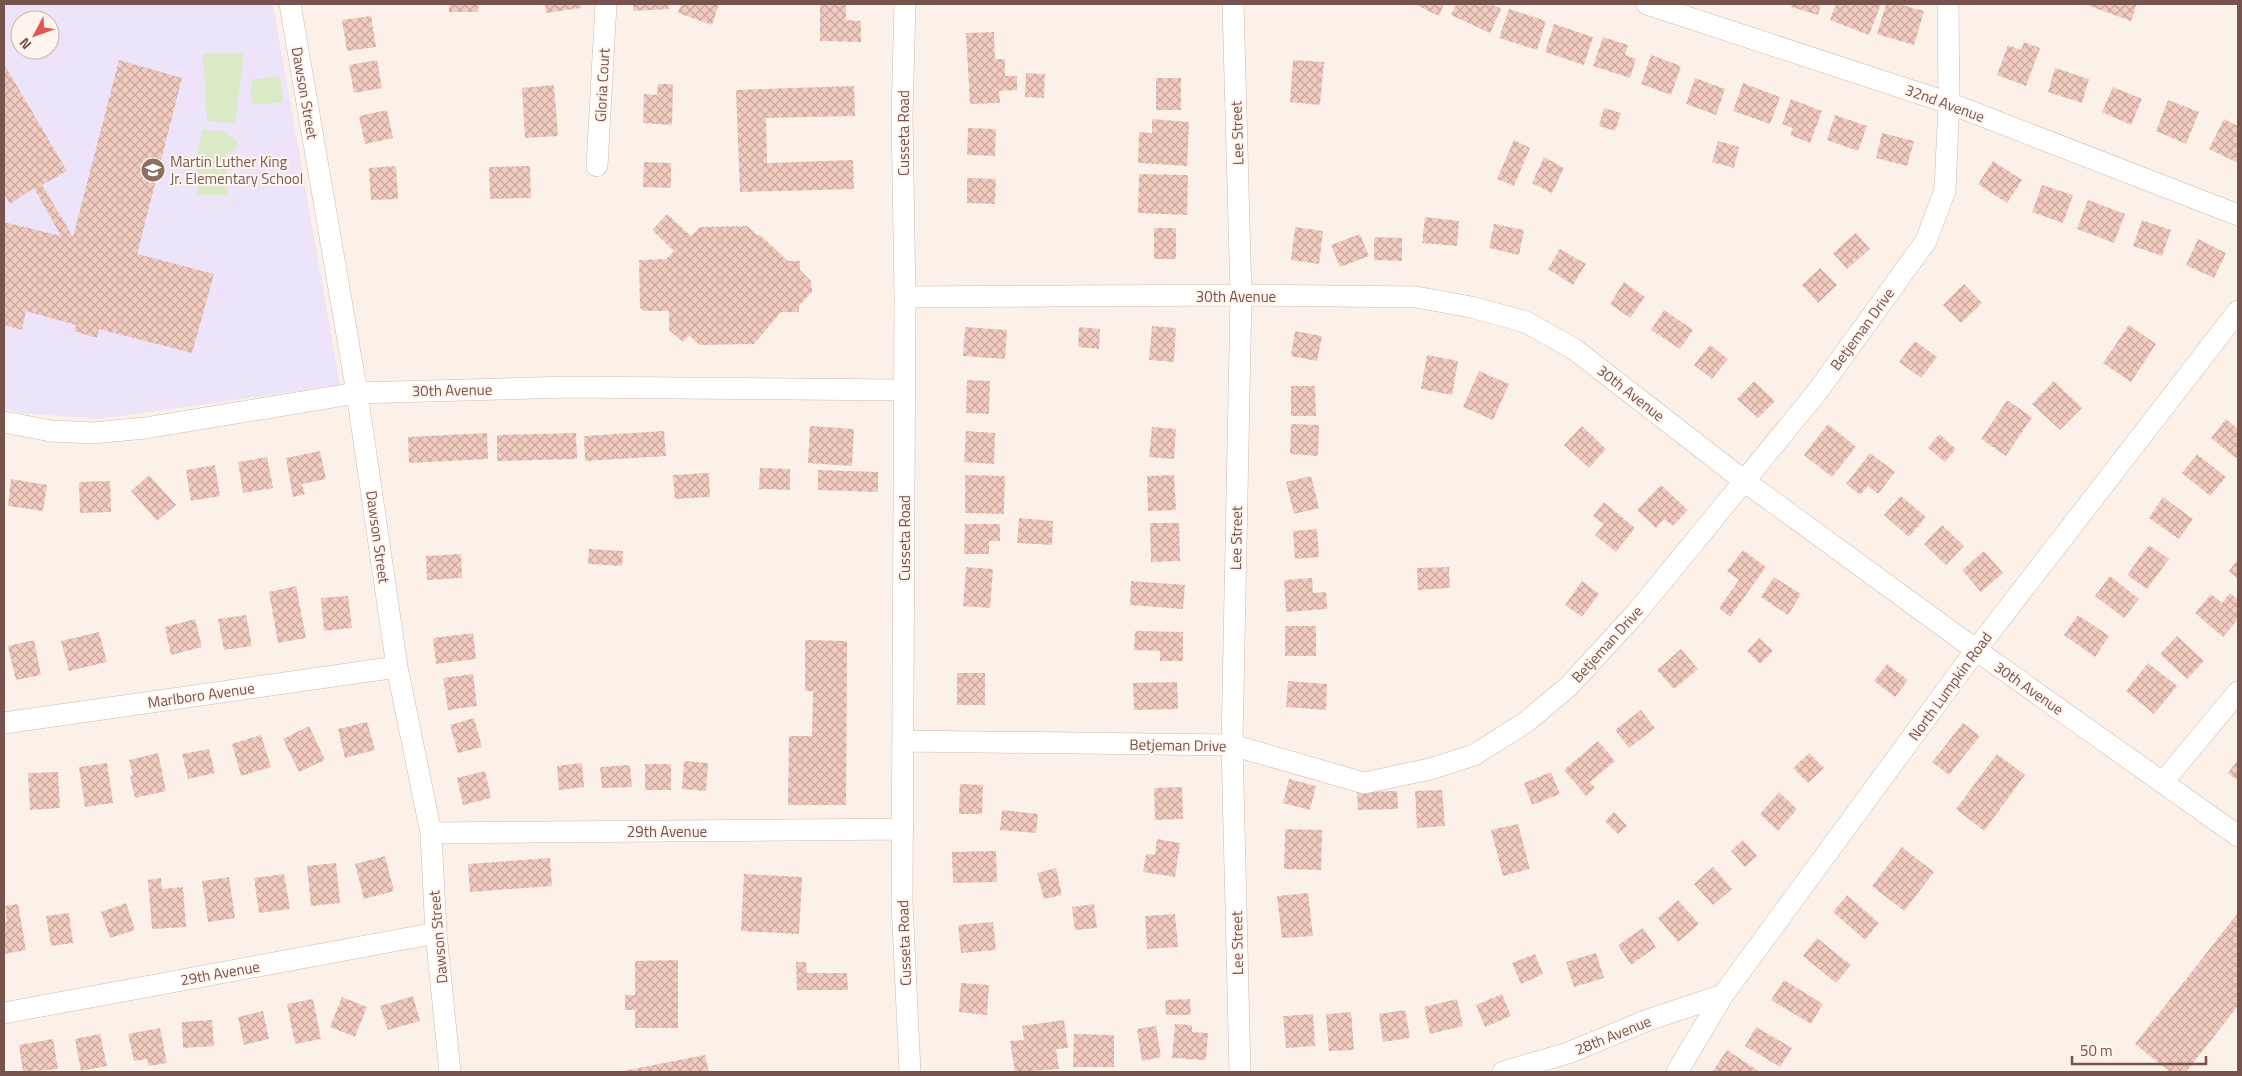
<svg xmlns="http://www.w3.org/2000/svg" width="2242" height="1076" viewBox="0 0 2242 1076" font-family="'Titillium Web',sans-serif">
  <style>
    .education { fill: #eee4f9; fill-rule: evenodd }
    .park { fill: #dbeac6 }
    .building { fill: url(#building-cross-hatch) }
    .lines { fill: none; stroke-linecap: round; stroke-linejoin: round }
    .minor-casing { stroke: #d0b9b0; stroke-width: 22 }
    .minor { stroke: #fff; stroke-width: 21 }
    .labels { text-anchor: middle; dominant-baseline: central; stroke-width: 4; stroke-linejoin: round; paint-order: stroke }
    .street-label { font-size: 15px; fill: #76534c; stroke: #fff5ee }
    .education-label { font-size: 15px; fill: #785e54; stroke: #fff5ee; text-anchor: start }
  </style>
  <defs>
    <pattern id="building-cross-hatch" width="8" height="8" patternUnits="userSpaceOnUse" patternTransform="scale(1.25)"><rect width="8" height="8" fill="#f1cbc0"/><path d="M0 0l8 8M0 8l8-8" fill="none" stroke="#c8a79e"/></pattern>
  </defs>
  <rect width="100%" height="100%" fill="#fcf1e8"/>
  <!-- education -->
  <path class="education" d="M4 4H273L340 385 100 419 20 413 4 408ZM20 20H50V50H20Z"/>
  <!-- park -->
  <path class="park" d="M244 53 235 124 207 121 203 54Z
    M280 76 283 102 254 105 251 101 252 80Z
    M202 130 222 131 238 141 235 151 226 153 228 195H197V157Z"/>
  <!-- building -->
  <path class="building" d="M449 4H478V12H449Z
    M545 4H580L581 8 546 13Z
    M633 4H668L669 9 633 11Z
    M681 4H719L712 25 678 13Z
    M820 4H846V20L861 21V42L820 41Z
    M1414 4H1444L1439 16Z
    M1456 4H1491L1501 9 1490 33 1451 15Z
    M1792 4H1821L1818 15 1791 7Z
    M1836 4H1881L1869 35 1830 20Z
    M1886 4H1899L1924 11 1914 45 1877 34Z
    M2084 4H2137L2131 21Z
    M1509 9 1546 21 1537 50 1499 38Z
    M371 16 376 47 347 51 342 20Z
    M1554 24 1593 37 1584 65 1545 52Z
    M994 32 995 59H1005V76H1017V90L999 91 1000 103 970 104 966 33Z
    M1603 37 1628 45 1625 55 1636 59 1630 78 1593 66Z
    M2024 42 2040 48 2026 86 1997 75 2008 45 2021 50Z
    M1651 55 1681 66 1671 95 1641 84Z
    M119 60 182 78 137 254 214 274 192 353 99 329 97 338 74 331 76 325 26 311 22 330 4 325V222L61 236 34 188 10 204 4 194V64L67 171 42 185 73 237Z
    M377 60 382 88 354 93 349 65Z
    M1293 60 1324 62 1320 105 1290 102Z
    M2055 68 2089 79 2082 103 2048 92Z
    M1026 73 1045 74 1044 98 1025 97Z
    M1156 78H1181V110H1156Z
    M1695 78 1725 89 1716 115 1686 104Z
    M1743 83 1780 97 1770 124 1733 111Z
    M658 84H673L672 125 643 123 644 94 657 95Z
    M554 85 558 136 525 138 522 88Z
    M854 86 855 116 766 118 767 163 853 160 854 189 740 192 736 90Z
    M2113 87 2142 99 2131 125 2102 112Z
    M1791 99 1822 111 1810 143 1790 135 1793 128 1782 124Z
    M2168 100 2199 112 2186 144 2156 131Z
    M1604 108 1621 113 1615 131 1599 126Z
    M387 110 393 138 365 144 359 116Z
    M1835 115 1867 126 1858 151 1827 140Z
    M1152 119 1189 122 1187 166 1138 163 1139 132 1152 133Z
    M2224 119 2238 126V163L2209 149Z
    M968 128 996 129 995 156 967 155Z
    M1882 133 1914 141 1907 166 1876 158Z
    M1514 140 1530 148 1514 186 1497 179Z
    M1718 141 1739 147 1734 168 1712 162Z
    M1544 157 1564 168 1552 193 1532 183Z
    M1993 161 2022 180 2007 203 1978 184Z
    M644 162 671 163V188L643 187Z
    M396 166 398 199 371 200 369 168Z
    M530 166 531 198 490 199 489 167Z
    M1139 174 1188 175 1187 215 1138 213Z
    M967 178 996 179 995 204 967 203Z
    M2042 185 2073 195 2063 223 2032 212Z
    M2088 200 2125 214 2114 243 2077 229Z
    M667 214 691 236 700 227 747 226 757 235H760L788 261H800V270L811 281 812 292 799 306V312H781L754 344 699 345 689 335 683 342 669 330V311H644L640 308 639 260 666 259 674 251 652 230Z
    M1425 217 1459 221 1457 246 1422 243Z
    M2142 220 2171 230 2162 256 2133 246Z
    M1494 224 1524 230 1519 255 1489 248Z
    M1295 227 1323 231 1319 264 1291 260Z
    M1154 228H1176V259H1154Z
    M1856 233 1870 249 1847 269 1833 253Z
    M1360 234 1369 256 1340 267 1331 245Z
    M1374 237 1402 238V261L1374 260Z
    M2198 239 2226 253 2214 278 2186 265Z
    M1560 249 1586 264 1573 285 1548 269Z
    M1820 268 1837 285 1818 303 1802 285Z
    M1624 282 1645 297 1630 318 1610 304Z
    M1964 284 1982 303 1961 323 1943 305Z
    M1664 310 1693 330 1680 349 1651 330Z
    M2129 325 2156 344 2131 382 2103 363Z
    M1152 326 1176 328 1174 362 1149 360Z
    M965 327 1007 330 1005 359 963 356Z
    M1079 327 1100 329 1099 349 1078 347Z
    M1295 331 1322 336 1317 361 1291 356Z
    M1915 341 1937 357 1921 378 1899 362Z
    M1710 345 1728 359 1712 379 1694 365Z
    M1427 355 1458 361 1452 395 1421 389Z
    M1479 371 1509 384 1493 420 1463 407Z
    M967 380 990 381 989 414 966 413Z
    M1754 381 1775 401 1758 418 1737 399Z
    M2054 381 2082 408 2060 430 2032 404Z
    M1291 386H1315L1316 416H1291Z
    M2007 400 2032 417 2006 456 1981 439Z
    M2226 419 2238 429V460L2211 438Z
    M1291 424 1319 425 1318 456 1290 454Z
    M1828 424 1856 447 1832 477 1804 455Z
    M810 426 854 429 852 466 808 463Z
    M1582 426 1606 449 1589 468 1564 445Z
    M1152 427 1176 429 1174 459 1149 457Z
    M664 431 666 456 585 461 584 436Z
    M966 431 995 433 994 464 964 462Z
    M487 433 488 459 409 463 408 437Z
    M576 433 577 459 497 461V435Z
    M1939 434 1956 449 1945 462 1928 448Z
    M320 451 326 479 302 484 305 494 293 497 286 458Z
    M1870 453 1895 472 1878 494 1868 486 1860 495 1846 484Z
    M2197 454 2226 477 2210 496 2182 473Z
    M267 457 273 488 243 493 238 462Z
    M215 465 220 496 191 501 186 470Z
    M760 468 790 469V490L759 489Z
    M818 470 878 472V492L818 490Z
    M709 473 710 497 675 499 673 475Z
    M149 475 176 505 157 521 131 491Z
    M965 475 1005 476 1004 514 965 513Z
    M1174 475 1176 510 1148 511 1147 476Z
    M1311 476 1319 508 1294 514 1286 482Z
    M11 479 47 485 43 511 8 506Z
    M110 481 111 512 80 513 79 482Z
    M1661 485 1688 510 1673 526 1664 519 1656 528 1637 510Z
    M1901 496 1926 517 1909 537 1884 515Z
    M2163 497 2193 519 2179 539 2149 518Z
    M1604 502 1635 528 1616 552 1595 535 1604 524 1593 516Z
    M1019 518 1053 521 1052 545 1017 543Z
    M1150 523H1179L1180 561 1151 562Z
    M965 524H1000V541H989V554H964Z
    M1942 525 1964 546 1946 565 1924 544Z
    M1317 529 1319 557 1295 559 1293 531Z
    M2149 545 2169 559 2147 589 2127 575Z
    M589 549 623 551 622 566 588 564Z
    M1743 550 1766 567 1730 617 1719 608 1739 580 1727 571Z
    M1984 551 2003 573 1981 592 1962 570Z
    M461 554 462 578 427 580 426 556Z
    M2238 559V579L2229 571Z
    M966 567 993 569 990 608 963 606Z
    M1449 567 1450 588 1418 590 1417 568Z
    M2110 576 2139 599 2124 618 2095 596Z
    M1774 577 1801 594 1788 615 1761 597Z
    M1312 578 1313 593 1326 592 1327 609 1286 612 1284 580Z
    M1131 581 1185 585 1183 609 1130 605Z
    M1582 581 1599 594 1582 617 1565 605Z
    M296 586 306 638 278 643 269 592Z
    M2230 593 2238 600V619L2223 637 2195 613 2211 594 2222 603Z
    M348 596 352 628 324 631 321 598Z
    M246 615 252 646 224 650 218 619Z
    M2078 615 2109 636 2095 657 2064 635Z
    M195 619 202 647 171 655 165 627Z
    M1285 626H1316V656H1285Z
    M1135 631 1183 632V661H1160V651L1134 650Z
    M99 632 107 662 69 671 61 641Z
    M473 633 476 659 436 664 433 638Z
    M2177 636 2204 661 2187 679 2160 654Z
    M1759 638 1773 651 1760 664 1747 651Z
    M34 640 41 675 16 680 8 646Z
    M805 640 847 641 846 805H788L789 736H812L813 691H805Z
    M1681 649 1698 669 1674 689 1657 670Z
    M2148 663 2177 686 2154 714 2126 691Z
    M1887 664 1908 680 1895 697 1874 681Z
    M957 673H985V705H957Z
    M473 674 477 706 448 710 443 678Z
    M1288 681 1327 684 1326 710 1286 707Z
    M1177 682 1178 709 1134 710 1133 683Z
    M1641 710 1655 728 1629 748 1615 730Z
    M474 718 482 747 458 753 450 725Z
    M367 722 375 750 345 758 338 729Z
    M1963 723 1980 736 1949 775 1932 762Z
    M309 726 325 760 299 772 283 739Z
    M261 735 271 767 241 776 232 744Z
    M1598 741 1615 761 1590 782 1595 788 1586 796 1564 770Z
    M209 749 215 773 188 779 182 754Z
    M158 753 166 791 135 798 130 776 133 775 129 760Z
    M1809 753 1824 768 1808 783 1793 768Z
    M1997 754 2025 775 1984 831 1956 809Z
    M2238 760V781L2228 773Z
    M684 761 708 763 706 791 682 789Z
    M107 763 113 803 85 807 79 767Z
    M582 763 584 787 559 790 557 766Z
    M645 764H671V790H645Z
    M630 765 632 787 602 788 600 767Z
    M485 771 491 798 463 805 457 778Z
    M58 772 60 808 30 810 28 773Z
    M1551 772 1560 794 1532 805 1524 783Z
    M1289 779 1316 786 1310 810 1283 803Z
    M960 784 983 785 982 814H959Z
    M1182 787 1183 819 1155 820 1154 788Z
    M1442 790 1445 826 1417 828 1415 791Z
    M1397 791 1398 809 1358 810 1357 792Z
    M1779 792 1797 809 1778 831 1760 814Z
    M1002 810 1038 814 1036 833 1000 830Z
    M1614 812 1627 826 1618 834 1605 821Z
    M1518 824 1530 869 1503 876 1491 830Z
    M1285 829 1322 830 1321 870 1284 869Z
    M1157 839 1180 843 1175 877 1143 872 1146 854 1155 855Z
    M1743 840 1757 856 1745 867 1731 851Z
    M1902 847 1934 872 1904 911 1872 886Z
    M996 851 997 882 953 883 952 852Z
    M385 856 394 891 364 899 355 864Z
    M550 858 552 886 470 892 468 864Z
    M336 863 340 903 311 906 307 866Z
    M1713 867 1732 889 1713 905 1694 884Z
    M1056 868 1062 895 1044 899 1037 873Z
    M284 874 290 909 259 913 254 878Z
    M744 874 802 877 799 934 741 931Z
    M229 877 235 918 208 922 202 881Z
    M161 878 162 889 183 887 186 927 152 929 148 880Z
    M1308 893 1313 936 1282 938 1277 896Z
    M1847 895 1879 923 1865 940 1833 912Z
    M1678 900 1699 924 1678 942 1658 918Z
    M126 903 135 930 110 938 101 912Z
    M18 904 26 950 4 954V922L7 921 5 906Z
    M1094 904 1097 928 1075 930 1072 907Z
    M69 913 73 943 51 946 46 916Z
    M1175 914 1178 947 1147 949 1145 916Z
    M2237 914 2238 1006 2186 1072H2170L2135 1044Z
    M993 922 996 950 961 953 958 925Z
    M1643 928 1656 947 1631 965 1618 945Z
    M1817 938 1851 965 1836 983 1803 956Z
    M1596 953 1604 978 1574 987 1566 962Z
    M1535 954 1543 974 1521 984 1512 963Z
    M678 960V1028H635V1010H625V995H635V961Z
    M796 962H806L807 973H847L848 990H797Z
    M1784 980 1823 1004 1811 1024 1771 1000Z
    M961 983 989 985 987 1015 959 1012Z
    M1502 994 1511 1016 1485 1027 1476 1005Z
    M413 996 420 1021 388 1030 380 1006Z
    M342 997 367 1007 355 1037 330 1027Z
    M313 999 321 1039 295 1044 287 1004Z
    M1190 999 1191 1015H1166L1165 1000Z
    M1457 999 1463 1026 1430 1034 1424 1007Z
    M1405 1010 1410 1038 1383 1042 1379 1014Z
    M263 1011 269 1039 244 1045 238 1017Z
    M1351 1012 1354 1050 1329 1051 1326 1014Z
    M1313 1014 1315 1046 1286 1048 1283 1016Z
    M212 1020 214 1046 183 1048 182 1022Z
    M1064 1020 1068 1048 1056 1049 1059 1069 1015 1072 1010 1041 1024 1040 1022 1026Z
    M1175 1024 1192 1025V1032L1208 1033 1206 1060 1172 1058Z
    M1156 1026 1161 1057 1142 1061 1137 1029Z
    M1756 1027 1792 1048 1780 1067 1745 1046Z
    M160 1028 167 1063 149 1066 147 1059 134 1061 128 1034Z
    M100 1034 107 1066 81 1071 75 1039Z
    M1074 1034 1114 1035V1067H1073Z
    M53 1039 58 1069 23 1072 19 1045Z
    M1727 1050 1760 1072H1712Z
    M705 1055 709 1072H623V1071Z"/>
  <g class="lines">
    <defs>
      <path id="minor" d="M290 4 357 393 397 667 431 833 436 933 450 1072
        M905 4 902 115 905 297 902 902 910 1072
        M1233 4 1241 295 1232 745 1240 1072
        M1647 4 1949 103 2238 215
        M597 166 606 4
        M905 297 1241 295 1416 297 1471 307 1526 322 1574 349 1743 480 1976 650 2238 836
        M4 422 51 431 93 433 145 428 357 393 569 387 903 390
        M4 723 397 667
        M903 741 1232 745 1364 783 1430 769 1474 755 1526 722 1569 686 1637 612 1817 392 1926 241 1945 190 1949 103 1948 4
        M2163 782 2238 692
        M431 833 903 829
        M4 1013 436 933
        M1503 1072 1568 1053 1648 1020 1723 995
        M1677 1072 1723 995 1976 650 2238 311"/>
    </defs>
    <!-- minor casing -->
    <use href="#minor" class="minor-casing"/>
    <!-- minor -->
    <use href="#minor" class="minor"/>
  </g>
  <!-- icons -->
  <defs>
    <symbol id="school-disc" viewBox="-11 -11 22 22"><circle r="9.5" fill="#8d6e63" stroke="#fff5ee"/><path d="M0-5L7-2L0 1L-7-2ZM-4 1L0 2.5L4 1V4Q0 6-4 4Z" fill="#fff"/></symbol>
  </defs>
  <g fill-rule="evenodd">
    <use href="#school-disc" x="139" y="156" width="28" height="28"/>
  </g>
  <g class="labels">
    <!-- street labels -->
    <g class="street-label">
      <text transform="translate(602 85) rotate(-87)">Gloria Court</text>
      <text transform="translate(305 93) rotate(80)">Dawson Street</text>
      <text transform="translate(1945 103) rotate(20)">32nd Avenue</text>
      <text transform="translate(903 133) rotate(-90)">Cusseta Road</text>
      <text transform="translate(1237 133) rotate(-92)">Lee Street</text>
      <text x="1236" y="296">30th Avenue</text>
      <text transform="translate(1862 329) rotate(-54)">Betjeman Drive</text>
      <text transform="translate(452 390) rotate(-1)">30th Avenue</text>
      <text transform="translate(1631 393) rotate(38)">30th Avenue</text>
      <text transform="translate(378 537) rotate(82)">Dawson Street</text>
      <text transform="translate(904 538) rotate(-90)">Cusseta Road</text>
      <text transform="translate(1236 538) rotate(-89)">Lee Street</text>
      <text transform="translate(1607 644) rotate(-48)">Betjeman Drive</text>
      <text transform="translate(1950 686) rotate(-54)">North Lumpkin Road</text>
      <text transform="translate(2029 688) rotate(35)">30th Avenue</text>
      <text transform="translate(201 695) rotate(-8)">Marlboro Avenue</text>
      <text transform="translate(1178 745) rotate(1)">Betjeman Drive</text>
      <text x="667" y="831">29th Avenue</text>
      <text transform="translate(438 937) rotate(-95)">Dawson Street</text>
      <text transform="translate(904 943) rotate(-92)">Cusseta Road</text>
      <text transform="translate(1237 943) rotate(-91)">Lee Street</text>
      <text transform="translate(220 973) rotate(-10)">29th Avenue</text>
      <text transform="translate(1613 1035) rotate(-22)">28th Avenue</text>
    </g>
    <!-- education labels -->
    <g class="education-label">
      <text x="170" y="161">Martin Luther King<tspan x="170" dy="17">Jr. Elementary School</tspan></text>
    </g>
  </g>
  <!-- border -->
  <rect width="2242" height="1076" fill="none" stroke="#76534c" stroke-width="10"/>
  <!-- north arrow -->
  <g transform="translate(35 35) rotate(229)"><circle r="24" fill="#fff5ee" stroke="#c8b4ad"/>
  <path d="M0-4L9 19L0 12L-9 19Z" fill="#e4564f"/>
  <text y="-8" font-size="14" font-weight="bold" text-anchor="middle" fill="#76534c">N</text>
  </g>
  <!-- scale -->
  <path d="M2072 1056v8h134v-8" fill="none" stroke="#76534c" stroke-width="2.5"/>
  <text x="2080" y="1056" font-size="15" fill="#76534c" stroke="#fff5ee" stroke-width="4" paint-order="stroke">50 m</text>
</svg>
